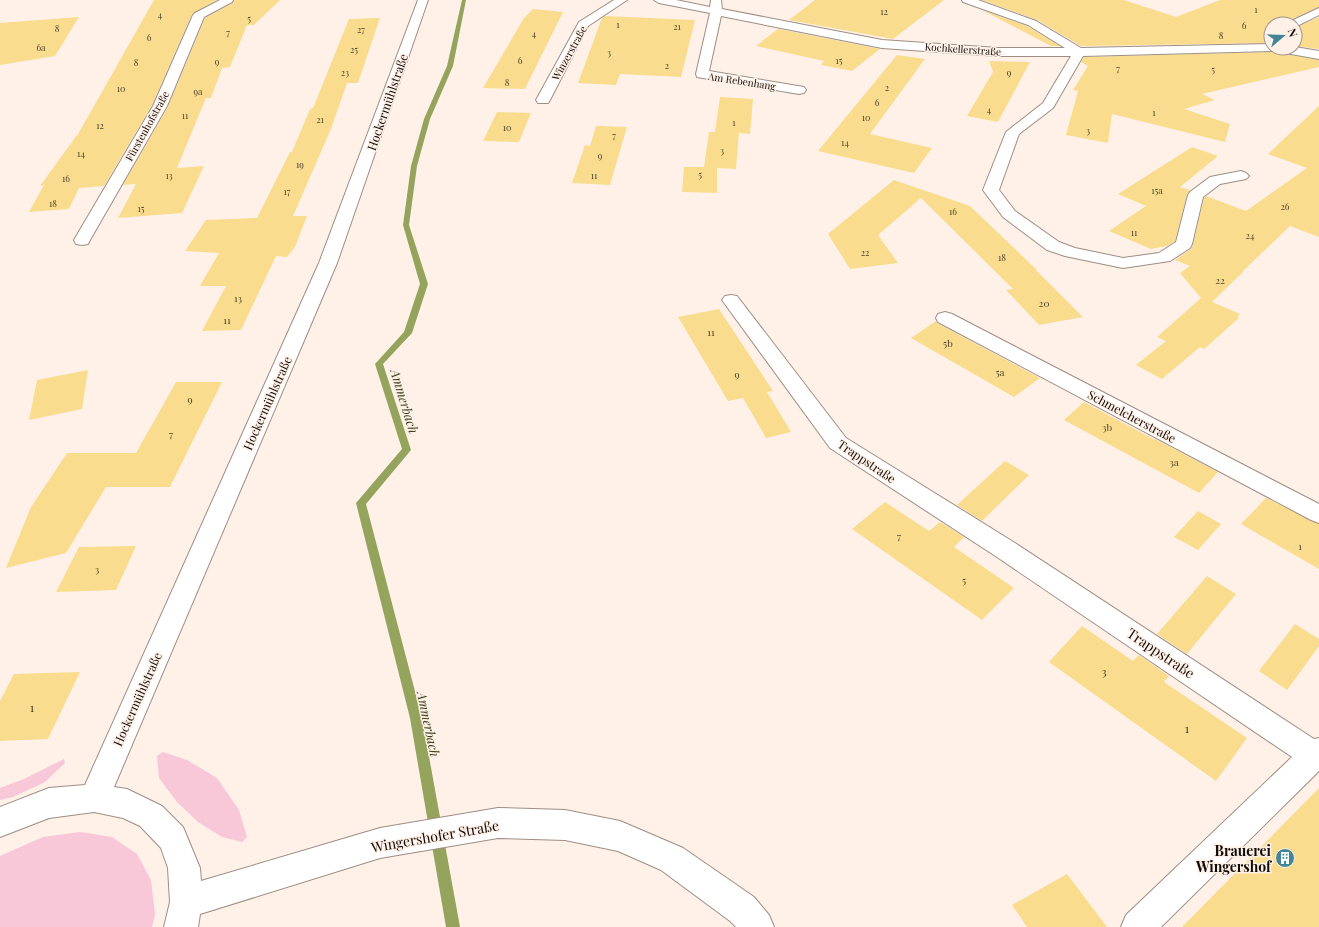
<svg xmlns="http://www.w3.org/2000/svg" width="1319" height="927" viewBox="0 0 1319 927" font-family="'Playfair Display',serif">
  <style>
    .green { fill: #f8c7d8 }
    .lines { fill: none; stroke-linecap: round; stroke-linejoin: round }
    .stream { fill: #94a45d; fill-rule: evenodd }
    .building { fill: #f9dc8e }
    .street-casing { stroke: #9d8e83; stroke-width: 2 }
    .secondary-casing { stroke: #9d8e83; stroke-width: 2 }
    .street { fill: #fff; fill-rule: evenodd }
    .secondary { fill: #fff; fill-rule: evenodd }
    .labels { text-anchor: middle; dominant-baseline: central; stroke-width: 3; stroke-linejoin: round; paint-order: stroke }
    .far-number-label { font-size: 9px; fill: #4a3f29 }
    .far-street-label { font-size: 10px; fill: #100b07; stroke: #fff1e8 }
    .number-label { font-size: 10px; fill: #4a3f29 }
    .street-label { font-size: 12px; fill: #100b07; stroke: #fff1e8 }
    .near-number-label { font-size: 12px; fill: #4a3f29 }
    .water-label { font-size: 13px; font-style: italic; fill: #384119; stroke: #fff1e8 }
    .near-street-label { font-size: 14px; fill: #100b07; stroke: #fff1e8 }
    .near-poi-label { font-size: 14px; font-weight: bold; fill: #100b07; stroke: #fff1e8; text-anchor: end }
  </style>
  <rect width="100%" height="100%" fill="#fff1e8"/>
  <!-- green -->
  <path class="green" d="M163 752 187 760 217 778 239 810 247 837 242 842 222 837 198 822 177 802 159 778 157 756Z
    M64 759 65 763 45 782 13 797 0 800V788L24 779Z
    M80 832 112 837 137 854 151 880 155 914 152 927H0V856L43 837Z"/>
  <g class="lines">
    <!-- stream -->
    <path class="stream" d="M462 0H466L453 66 430 119 417 166 409 225 428 284 412 333 383 364 411 450 366 504 422 718 460 927H446L410 718 356 503 402 449 375 364 404 332 420 284 403 225 411 166 424 119 447 66Z"/>
  </g>
  <!-- building -->
  <path class="building" d="M154 0H217L192 14 152 105 104 186 79 188 69 209 29 212 44 185 40 186 77 135V136Z
    M234 0H280L254 25H247L230 67 222 68 211 98H206L177 168 204 166 182 213 118 218 136 184 123 185 168 107 205 18 233 3Z
    M815 0H944L893 39 789 20Z
    M982 0H1124L1176 17 1220 0H1319V7L1288 21 1286 24H1271V43L1081 46 1037 20Z
    M533 9 563 12 525 89 483 88 524 18Z
    M982 10 1027 26 1060 46H1051Z
    M605 16 695 20 681 77 620 74 616 85 578 83 602 18Z
    M79 17 55 56 0 65V23Z
    M1319 17V49L1295 46V28Z
    M380 18 358 83H347L331 129 293 216H307L295 247 287 257 276 256 241 330 202 331 226 286H200L219 253 185 251 206 220 257 218 290 152H292L310 109 313 108 349 19Z
    M778 29 880 49 852 71 821 65 824 61 756 46Z
    M1274 52 1319 60V67L1202 94 1215 100 1184 109 1230 124 1225 142 1112 114 1108 143 1066 135 1078 91 1073 90 1088 66 1081 62 1084 57Z
    M897 55 925 59 870 134 932 148 914 173 818 151Z
    M989 61 1030 62 998 122 967 116 993 72Z
    M720 97 753 99 750 134 739 133 736 169 717 168V193L682 192 684 167H704L709 132H715Z
    M1319 106V237L1290 226 1243 271H1244L1212 302 1240 314 1237 317 1239 318 1204 349 1200 347 1162 379 1136 365 1166 341 1157 337 1201 298 1180 273 1190 266 1175 260 1191 249 1193 245 1204 198 1206 196 1246 211 1307 168 1268 154Z
    M497 112 531 113 519 142 483 141Z
    M596 126 627 127 610 185 572 183 585 145 590 146Z
    M1192 147 1218 156 1180 187 1190 190 1187 195 1175 241 1167 246 1151 249 1109 231 1146 206 1118 194Z
    M894 180 970 206 1037 270H1036L1083 317 1039 325 1006 290 1013 289 921 198 878 235 898 263 850 269 828 234Z
    M719 309 773 391 767 392 791 432 766 438 743 398 728 401 678 317Z
    M936 321 937 323 1040 378 1014 397 911 338Z
    M88 370 82 409 29 420 37 380Z
    M176 382H222L170 487H106L66 553 6 568 31 507 67 453H136Z
    M1084 402 1155 440V439L1218 472 1199 493 1064 420Z
    M1005 461 1029 475 982 521 957 505Z
    M1266 498 1319 524V569L1241 524Z
    M885 502 929 531 940 522 964 537 954 547 1014 588 982 620 852 529Z
    M1198 511 1221 524 1198 550 1174 537Z
    M136 546 116 590 56 592 79 547Z
    M1207 576 1236 594 1187 654 1157 634Z
    M1295 624 1319 639V646L1287 690 1259 671Z
    M1082 626 1133 661 1139 655 1169 676 1164 682 1247 738 1216 781 1049 662Z
    M80 672 48 739 0 741V701L14 674Z
    M1319 788V927H1182Z
    M1067 874 1107 927H1027L1012 905Z"/>
  <g class="lines">
    <defs>
      <path id="street" d="M220 0H233L232 2 204 17 167 106 90 240 88 244 82 245 76 244 74 240 153 106 193 15 195 13Z
        M614 0H627L588 26 550 100 548 103H538L536 100 579 22Z
        M654 0H676L710 7 711 0H721L722 9 882 40 998 48H1065L1028 25 963 2 962 0H978L1036 21 1081 48 1271 44V48L1295 47 1319 51V59L1274 51 1083 56 1053 108 1019 134 999 190 1015 211 1059 242 1075 248 1123 258 1159 253 1176 242 1188 195 1190 192 1210 177 1241 171 1246 173 1249 176 1246 179 1220 184 1203 197 1192 244 1190 248 1170 261 1123 268 1065 256 1047 250 1003 217 983 190 1006 132 1043 103 1071 56H998L882 48 721 16 709 71 804 87 806 90 804 93 799 94 697 77 696 74 710 13 659 3Z
        M1319 8V15L1295 27V24H1287L1289 22Z
        M731 295 737 296 846 438 1015 543 1314 739 1319 738V771L1161 927H1121L1126 915 1292 757 997 557 830 448 722 300 725 296Z
        M945 312 952 314 1319 504V523L1311 520 938 322 936 318 938 314Z"/>
      <path id="secondary" d="M418 0H428L337 263 114 787 127 789 162 806 183 827 200 868 201 881 380 828 498 808 565 810 620 821 683 848 754 897 769 915 774 927H736L730 921 661 870 618 851 565 840 498 838 380 858 200 914 198 927H164L170 902 168 868 161 848 140 826 123 818 94 812 49 818 0 837V807L49 788 85 785 319 263Z"/>
    </defs>
    <!-- street casing -->
    <use href="#street" class="street-casing"/>
    <!-- secondary casing -->
    <use href="#secondary" class="secondary-casing"/>
    <!-- street -->
    <use href="#street" class="street"/>
    <!-- secondary -->
    <use href="#secondary" class="secondary"/>
  </g>
  <!-- icons -->
  <defs>
    <symbol id="building-disc" viewBox="-11 -11 22 22"><circle r="9.5" fill="#428695" stroke="#fff1e8"/><path d="M-4-6H4V6H1V3H-1V6H-4ZM-2.5-4.3h1.7v1.8h-1.7ZM.8-4.3h1.7v1.8H.8ZM-2.5-1h1.7V.8h-1.7ZM.8-1h1.7V.8H.8Z" fill="#fff"/></symbol>
  </defs>
  <g fill-rule="evenodd">
    <use href="#building-disc" x="1274" y="847" width="22" height="22"/>
  </g>
  <g class="labels">
    <!-- far-number labels -->
    <g class="far-number-label">
      <text x="1256" y="9">1</text>
      <text x="884" y="11">12</text>
      <text x="160" y="14">4</text>
      <text x="249" y="18">5</text>
      <text x="618" y="24">1</text>
      <text x="1244" y="25">6</text>
      <text x="677" y="26">21</text>
      <text x="57" y="28">8</text>
      <text x="361" y="29">27</text>
      <text x="228" y="32">7</text>
      <text x="534" y="33">4</text>
      <text x="1221" y="35">8</text>
      <text x="149" y="37">6</text>
      <text x="41" y="47">6a</text>
      <text x="354" y="49">25</text>
      <text x="609" y="52">3</text>
      <text x="520" y="60">6</text>
      <text x="839" y="60">15</text>
      <text x="217" y="61">9</text>
      <text x="136" y="62">8</text>
      <text x="667" y="65">2</text>
      <text x="1118" y="68">7</text>
      <text x="1213" y="69">5</text>
      <text x="345" y="72">23</text>
      <text x="1009" y="72">9</text>
      <text x="507" y="82">8</text>
      <text x="887" y="87">2</text>
      <text x="121" y="88">10</text>
      <text x="198" y="91">9a</text>
      <text x="877" y="102">6</text>
      <text x="989" y="109">4</text>
      <text x="1154" y="112">1</text>
      <text x="185" y="115">11</text>
      <text x="866" y="117">10</text>
      <text x="320" y="119">21</text>
      <text x="734" y="122">1</text>
      <text x="100" y="125">12</text>
      <text x="507" y="127">10</text>
      <text x="1088" y="130">3</text>
      <text x="614" y="135">7</text>
      <text x="845" y="142">14</text>
      <text x="722" y="150">3</text>
      <text x="81" y="153">14</text>
      <text x="600" y="155">9</text>
      <text x="300" y="164">19</text>
      <text x="700" y="174">5</text>
      <text x="169" y="175">13</text>
      <text x="594" y="175">11</text>
      <text x="66" y="178">16</text>
      <text x="1157" y="190">15a</text>
      <text x="287" y="191">17</text>
      <text x="53" y="203">18</text>
      <text x="1285" y="206">26</text>
      <text x="141" y="208">15</text>
      <text x="953" y="211">16</text>
      <text x="1134" y="232">11</text>
      <text x="1250" y="235">24</text>
      <text x="865" y="252">22</text>
      <text x="1002" y="257">18</text>
    </g>
    <!-- far-street labels -->
    <g class="far-street-label">
      <text transform="translate(963 49) rotate(4)">Kochkellerstraße</text>
      <text transform="translate(569 53) rotate(-61)">Winzerstraße</text>
      <text transform="translate(742 81) rotate(9)">Am Rebenhang</text>
      <text transform="translate(147 126) rotate(-61)">Fürstenhofstraße</text>
    </g>
    <!-- number labels -->
    <g class="number-label">
      <text x="1220" y="280">22</text>
      <text x="238" y="298">13</text>
      <text x="1044" y="303">20</text>
      <text x="227" y="320">11</text>
      <text x="711" y="332">11</text>
      <text x="948" y="343">5b</text>
      <text x="1000" y="372">5a</text>
      <text x="737" y="374">9</text>
      <text x="190" y="399">9</text>
      <text x="1107" y="427">3b</text>
      <text x="171" y="434">7</text>
      <text x="1174" y="462">3a</text>
      <text x="899" y="536">7</text>
      <text x="1300" y="546">1</text>
      <text x="97" y="569">3</text>
      <text x="964" y="580">5</text>
    </g>
    <!-- street labels -->
    <g class="street-label">
      <text transform="translate(387 102) rotate(-71)">Hockermühlstraße</text>
      <text transform="translate(267 403) rotate(-66)">Hockermühlstraße</text>
      <text transform="translate(1132 416) rotate(28)">Schmelcherstraße</text>
      <text transform="translate(867 461) rotate(34)">Trappstraße</text>
      <text transform="translate(137 699) rotate(-66)">Hockermühlstraße</text>
    </g>
    <!-- near-number labels -->
    <g class="near-number-label">
      <text x="1104" y="671">3</text>
      <text x="32" y="707">1</text>
      <text x="1187" y="728">1</text>
    </g>
    <!-- water labels -->
    <g class="water-label">
      <text transform="translate(405 401) rotate(73)">Ammerbach</text>
      <text transform="translate(429 724) rotate(78)">Ammerbach</text>
    </g>
    <!-- near-street labels -->
    <g class="near-street-label">
      <text transform="translate(1161 653) rotate(34)">Trappstraße</text>
      <text transform="translate(435 836) rotate(-10)">Wingershofer Straße</text>
    </g>
    <!-- near-poi labels -->
    <g class="near-poi-label">
      <text x="1271" y="850">Brauerei<tspan x="1271" dy="16">Wingershof</tspan></text>
    </g>
  </g>
  <!-- north arrow -->
  <g transform="translate(1283 36) rotate(71)"><circle r="19" fill="#fff1e8" stroke="#9f958e"/>
  <path d="M0-3L7 15L0 10L-7 15Z" fill="#428695"/>
  <text y="-6" font-size="11" font-weight="bold" text-anchor="middle" fill="#100b07">N</text>
  </g>
</svg>
